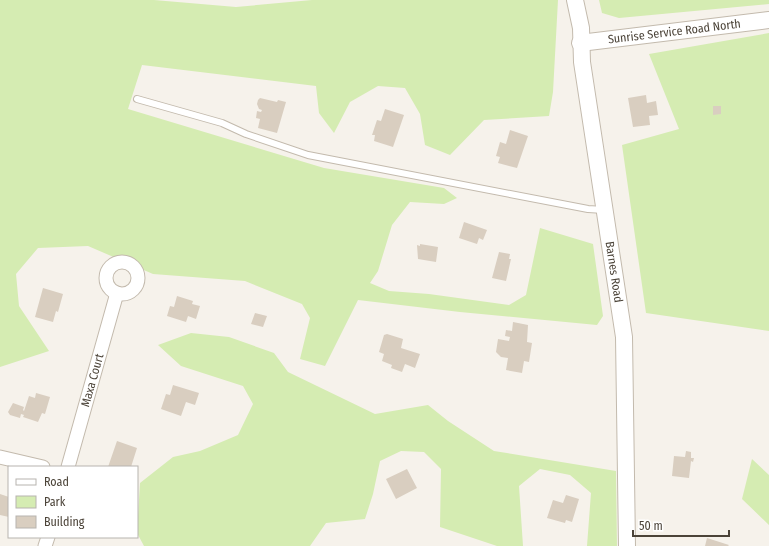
<svg xmlns="http://www.w3.org/2000/svg" width="769" height="546" viewBox="0 0 769 546" font-family="'Fira Sans Condensed',sans-serif">
  <style>
    .green { fill: #d5ecb2 }
    .building { fill: #d9cec0 }
    .lines { fill: none; stroke-linecap: round; stroke-linejoin: round }
    .service-casing { stroke: #c3baad; stroke-width: 8 }
    .minor-casing { stroke: #c3baad; stroke-width: 15 }
    .tertiary-casing { stroke: #c3baad; stroke-width: 18 }
    .service { stroke: #fff; stroke-width: 6 }
    .minor { stroke: #fff; stroke-width: 13 }
    .tertiary { stroke: #fff; stroke-width: 16 }
    .labels { text-anchor: middle; dominant-baseline: central; stroke-width: 3.5; stroke-linejoin: round; paint-order: stroke }
    .street-label { font-size: 12px; fill: #4b4338; stroke: #fff }
  </style>
  <rect width="100%" height="100%" fill="#f6f2eb"/>
  <!-- green -->
  <path class="green" d="M0 0H154L236 7 312 0H558L553 92 549 116 484 120 450 155 425 145 420 114 405 88 378 86 350 102 334 133 319 113 316 86 142 65 128 109 324 168 444 188 457 198 444 204 410 202 392 225 378 271 370 283 389 291 429 294 509 305 526 295 540 228 593 244 603 316 597 325 460 312 358 300 325 366 300 359 310 318 302 304 245 281 153 274 88 246 38 248 16 274 19 306 49 351 0 367Z
    M599 0H769V4L619 18 602 13Z
    M769 33V331L646 313 622 145 679 129 649 54Z
    M191 333 229 337 274 353 288 372 375 414 428 405 448 421 494 451 616 471 617 546H587L591 493 570 475 540 469 519 486 523 546H497L440 527 441 469 424 452 401 451 380 461 373 494 365 519 326 523 310 546H144L137 533 140 483 173 457 200 451 238 435 253 404 243 386 181 366 158 345Z
    M752 459 769 475V525L742 499Z"/>
  <!-- building -->
  <path class="building" d="M646 95 647 103 656 101 658 115 649 116 650 125 633 127 628 98Z
    M260 98 277 102 278 100 286 102 277 133 258 128 260 119 256 118 257 111 261 112 262 110 259 109 257 104 258 100Z
    M713 106H721V114L713 115Z
    M385 109 404 115 393 147 374 141 375 135H372L377 120 381 121Z
    M510 130 528 136 517 168 498 163 500 157 496 156 500 142 506 144Z
    M464 222 487 230 483 240 479 238 477 244 459 238Z
    M420 244 438 247 436 262 418 259 417 245 420 246Z
    M499 252 510 254 509 259H511L506 281 492 278Z
    M43 288 63 294 58 312 56 311 53 322 35 317Z
    M177 296 193 301 192 304 200 306 196 319 188 316 186 322 167 316 170 306 174 307Z
    M255 313 267 316 263 327 251 324Z
    M513 322 528 325 527 342 532 343 529 362 524 361 522 373 506 370 508 358 501 357 496 352 498 339 509 341 510 337 505 336 506 330 512 331Z
    M387 334 403 339 401 348 420 354 415 368 405 364 402 372 391 368 392 365 382 361 384 354 379 352 384 335Z
    M173 385 199 393 195 405 186 402 181 416 161 409 166 394 170 395Z
    M36 393 50 397 45 414 42 413 38 422 23 417 24 415 21 414 20 418 10 415 8 412 13 403 24 407 23 410 24 411 29 396 35 398Z
    M117 441 137 448 131 467H108Z
    M686 451 691 452V458H694L693 462 691 461 689 478 672 476 674 456 685 457Z
    M407 469 417 488 396 499 386 479Z
    M0 494 9 497V517L0 515Z
    M566 495 579 499 572 522 566 520 565 523 547 518 553 500 563 503Z
    M707 538 729 545 728 546H705Z"/>
  <g class="lines">
    <defs>
      <path id="service" d="M137 99 222 123 246 134 308 155 588 209 604 210"/>
      <g id="minor">
        <circle cx="122" cy="278" r="16"/>
        <path d="M0 457 43 467"/>
        <path id="s1" d="M68 467 117 293"/>
        <path d="M45 546 48 537"/>
      </g>
      <g id="tertiary">
        <path id="s2" d="M575 0 581 28 582 62 624 337 627 546"/>
        <path id="s3" d="M580 43 769 20"/>
      </g>
    </defs>
    <!-- service casing -->
    <use href="#service" class="service-casing"/>
    <!-- minor casing -->
    <use href="#minor" class="minor-casing"/>
    <!-- tertiary casing -->
    <use href="#tertiary" class="tertiary-casing"/>
    <!-- service -->
    <use href="#service" class="service"/>
    <!-- minor -->
    <use href="#minor" class="minor"/>
    <!-- tertiary -->
    <use href="#tertiary" class="tertiary"/>
  </g>
  <g class="labels">
    <!-- street labels -->
    <g class="street-label">
      <text stroke="none"><textPath href="#s3" startOffset="95">Sunrise Service Road North</textPath></text>
      <text stroke="none"><textPath href="#s2" startOffset="275">Barnes Road</textPath></text>
      <text stroke="none"><textPath href="#s1" startOffset="90">Maxa Court</textPath></text>
    </g>
  </g>
  <!-- legend -->
  <rect x="8" y="466" width="130" height="72" fill="#ffffff" stroke="#b7b4af"/>
  <rect x="16" y="479" width="20" height="6" fill="#ffffff" stroke="#b7b4af"/>
  <text x="44" y="486" font-size="12" fill="#4b4338">Road</text>
  <rect x="16" y="496" width="20" height="12" fill="#d5ecb2" stroke="#b7b4af"/>
  <text x="44" y="506" font-size="12" fill="#4b4338">Park</text>
  <rect x="16" y="516" width="20" height="12" fill="#d9cec0" stroke="#b7b4af"/>
  <text x="44" y="526" font-size="12" fill="#4b4338">Building</text>
  <!-- scale -->
  <path d="M633 530v6h96v-6" fill="none" stroke="#4b4338" stroke-width="2"/>
  <text x="639" y="530" font-size="12" fill="#4b4338" stroke="#ffffff" stroke-width="3" paint-order="stroke">50 m</text>
</svg>
